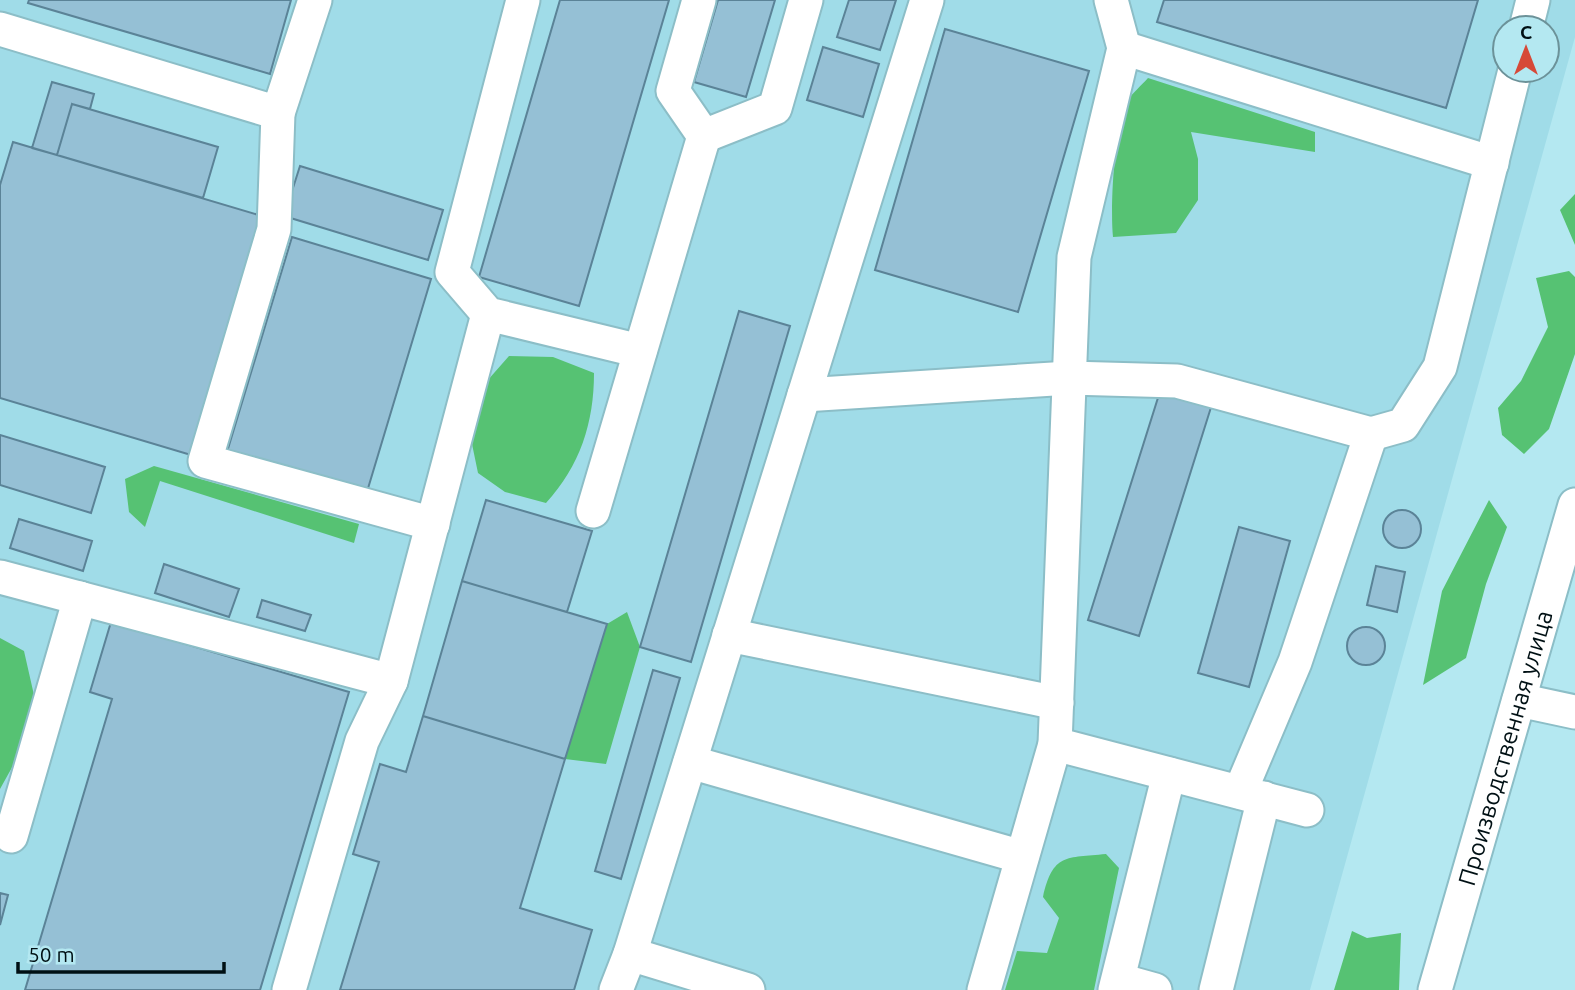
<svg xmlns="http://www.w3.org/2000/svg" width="1575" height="990" viewBox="0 0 1575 990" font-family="Ubuntu,sans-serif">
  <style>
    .built { fill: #a0dce8; fill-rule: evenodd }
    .forest { fill: #56c273 }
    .building { fill: #95c0d5; stroke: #5b8397; stroke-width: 2 }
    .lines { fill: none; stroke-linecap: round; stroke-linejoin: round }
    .minor-casing { stroke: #8cbec7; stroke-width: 37 }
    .minor { stroke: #fff; stroke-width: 33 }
    .labels { text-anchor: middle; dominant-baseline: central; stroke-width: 5; stroke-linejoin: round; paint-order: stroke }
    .street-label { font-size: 24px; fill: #001014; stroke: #b4e8f1 }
  </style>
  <rect width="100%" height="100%" fill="#b4e8f1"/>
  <!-- built -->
  <path class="built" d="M0 0H1575V37L1310 990H0ZM1505 28H1547V70H1505Z"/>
  <!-- forest -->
  <path class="forest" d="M1148 78 1315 132V152L1191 132 1198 159V200L1176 233 1113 237C1110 208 1114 127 1127 102 1131 94 1142 85 1148 78Z
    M1575 194V245L1560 210Z
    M1569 271 1575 277V354L1549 429 1524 454 1502 435 1498 408 1521 381 1548 327 1536 278Z
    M509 356 553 357 594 373C594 423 580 466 546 503L505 492 478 473 472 444 487 381Z
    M154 466 359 524 354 543 160 481 145 527 129 512 125 479Z
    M1489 500 1507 527 1486 584 1466 658 1423 685 1442 591Z
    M627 612 640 647 606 764 565 759 607 624Z
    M0 638 24 651 36 704 15 762 0 789Z
    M1106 854 1119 868 1094 990H1005L1017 951 1047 953 1059 918 1043 897C1053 853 1066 858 1106 854Z
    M1352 931 1367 938 1401 933 1399 990H1334Z"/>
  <!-- building -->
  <path class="building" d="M29 0H291L270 74 28 3Z
    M560 0H669L579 306 479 277Z
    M718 0H775L746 97 694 82Z
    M849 0H896L880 50 837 37Z
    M1164 0H1478L1446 108 1157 22Z
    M945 29 1089 71 1018 312 875 270Z
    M823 47 879 64 863 117 807 100Z
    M52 82 94 94 90 109 72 104 57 155 32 148Z
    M72 104 218 147 203 198 57 155Z
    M13 142 262 216 191 455 0 398V185Z
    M300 166 443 210 428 260 284 216Z
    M292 237 431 279 366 495 227 452Z
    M739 311 790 326 691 662 640 647Z
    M1162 385 1213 401 1139 636 1088 620Z
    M0 435 105 467 91 513 0 485Z
    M486 500 592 531 567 612 462 581Z
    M1383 529a19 19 0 1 1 38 0a19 19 0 1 1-38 0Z
    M19 519 92 541 83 571 10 548Z
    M1239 527 1290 541 1249 687 1198 673Z
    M164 564 239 589 229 617 155 593Z
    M1376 566 1405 572 1397 612 1367 605Z
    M462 581 607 624 565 759 423 716Z
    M262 600 311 615 305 631 257 617Z
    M111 622 349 692 260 990H25L112 699 90 692Z
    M1347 646a19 19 0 1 1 38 0a19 19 0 1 1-38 0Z
    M653 670 680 678 621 879 595 871Z
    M423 716 565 759 520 908 592 930 574 990H340L379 862 353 854 380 764 406 772Z
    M0 893 8 895 0 925Z"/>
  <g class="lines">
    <defs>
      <g id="minor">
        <path d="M523 0 452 272 488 314 640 351"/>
        <path d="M1526 28 1533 0"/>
        <path d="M0 29 278 113 315 0"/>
        <path d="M1124 48 1492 163"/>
        <path d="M278 113 274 229 205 461 433 524"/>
        <path d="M704 136 775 108 806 0"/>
        <path d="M804 395 1069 378 1177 381 1371 434 1403 425 1440 367 1515 70"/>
        <path d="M593 511 704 136 673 91 699 0"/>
        <path d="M0 577 391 681"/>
        <path d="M729 635 1057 703"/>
        <path d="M1519 700 1575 712"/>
        <path d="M1055 744 1307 810"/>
        <path d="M690 762 1022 857"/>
        <path d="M1240 792 1295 662 1371 434"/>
        <path d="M11 836 80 598"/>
        <path d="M630 954 748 990"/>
        <path d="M1119 980 1155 990"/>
        <path d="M289 990 362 741 391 681 488 314"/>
        <path d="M616 990 630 954 927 0"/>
        <path d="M984 990 1055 744 1074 257 1124 48 1111 0"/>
        <path d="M1115 990 1169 774"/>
        <path d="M1216 990 1264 798"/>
        <path id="s1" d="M1435 990 1575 505"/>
      </g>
    </defs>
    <!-- minor casing -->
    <use href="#minor" class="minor-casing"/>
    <!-- minor -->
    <use href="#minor" class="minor"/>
  </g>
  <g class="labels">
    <!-- street labels -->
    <g class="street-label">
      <text stroke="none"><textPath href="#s1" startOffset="252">Производственная улица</textPath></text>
    </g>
  </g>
  <!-- north arrow -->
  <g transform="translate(1526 49)"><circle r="33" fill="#b4e8f1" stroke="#6c9299" stroke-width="2"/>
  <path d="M0-5L12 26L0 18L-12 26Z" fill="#d64938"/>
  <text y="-10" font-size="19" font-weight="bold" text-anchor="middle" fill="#001014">С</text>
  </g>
  <!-- scale -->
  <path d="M18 962v10h206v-10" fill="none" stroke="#001014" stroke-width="3.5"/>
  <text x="28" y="962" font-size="21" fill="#001014" stroke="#b4e8f1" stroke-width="5" paint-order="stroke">50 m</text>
</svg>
